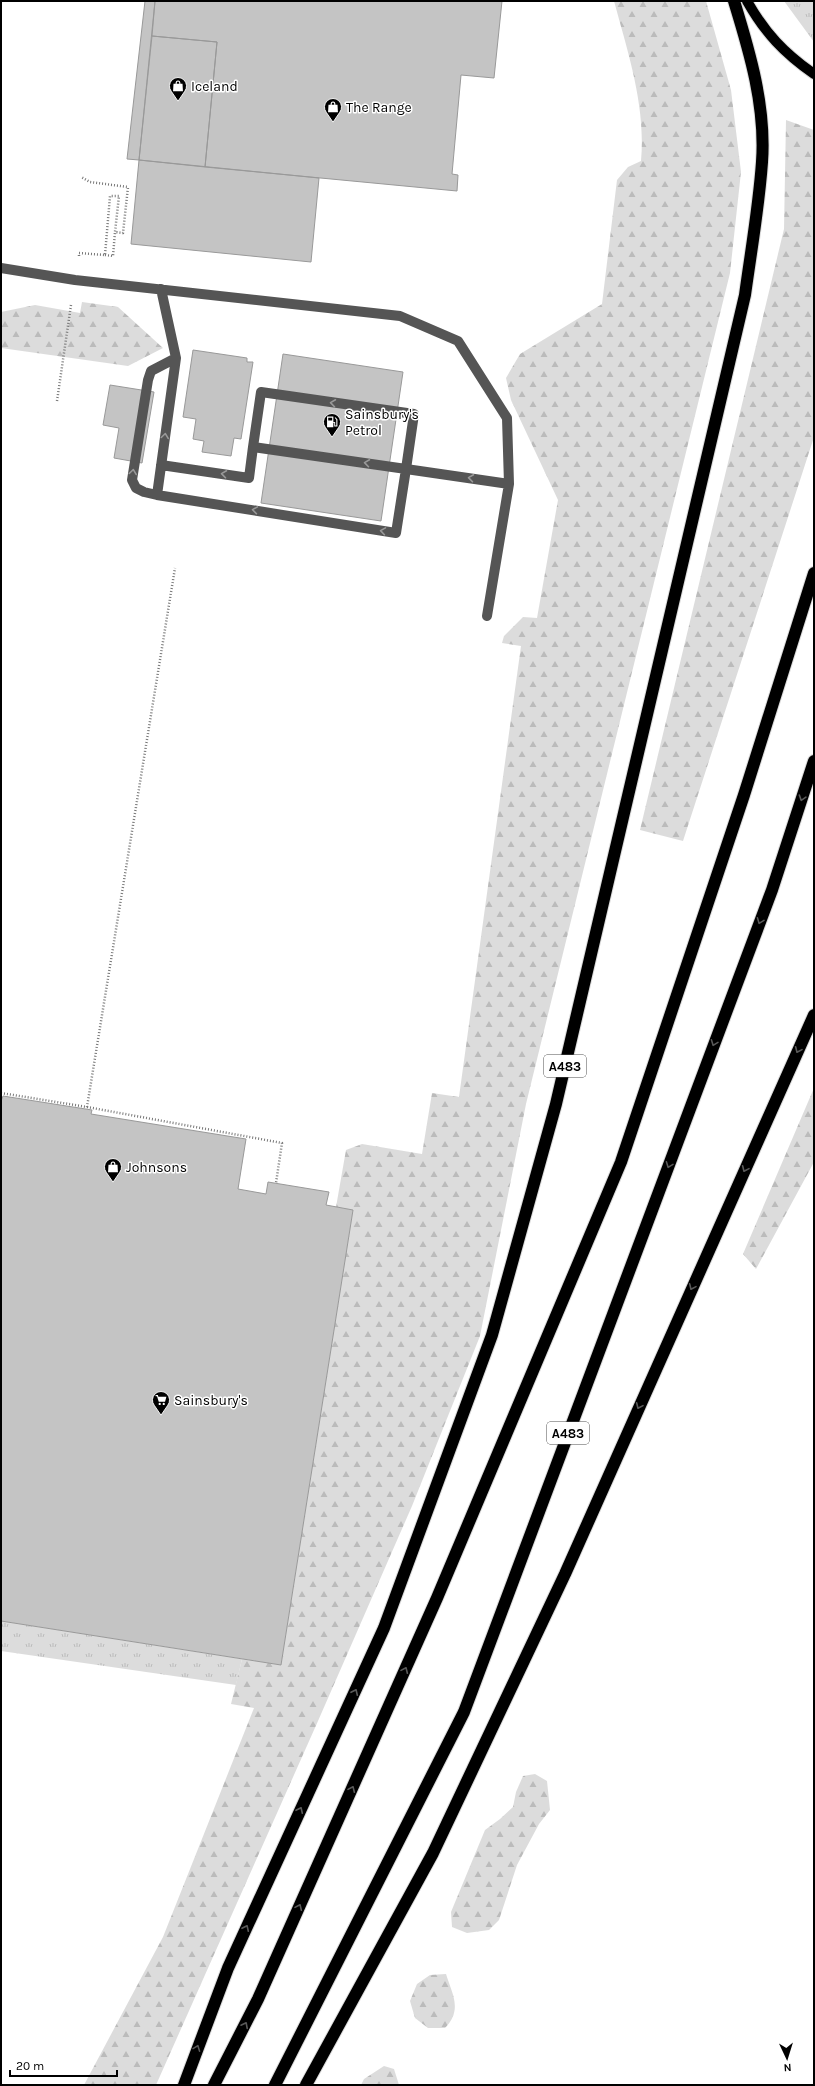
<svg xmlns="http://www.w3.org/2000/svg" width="815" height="2086" viewBox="0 0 815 2086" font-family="Karla,sans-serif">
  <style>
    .grass { fill: url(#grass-tufts) }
    .forest { fill: url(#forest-firs) }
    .building { fill: #c4c4c4; stroke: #999 }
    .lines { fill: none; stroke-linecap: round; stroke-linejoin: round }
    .major-casing { stroke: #dbdbdb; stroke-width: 12 }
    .highway-casing { stroke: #dbdbdb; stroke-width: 14 }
    .path { stroke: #777; stroke-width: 2.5; stroke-dasharray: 1 2; stroke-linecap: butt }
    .minor { stroke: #555; stroke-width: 10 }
    .major { stroke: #000; stroke-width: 10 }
    .highway { stroke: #000; stroke-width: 12 }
    .oneway { stroke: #999 }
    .oneway2 { stroke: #595959 }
    .labels { text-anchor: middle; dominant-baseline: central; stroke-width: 3; stroke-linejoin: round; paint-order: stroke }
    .shield { fill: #fff; stroke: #4c4c4c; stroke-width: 1 }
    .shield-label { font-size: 13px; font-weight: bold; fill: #000 }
    .poi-label { font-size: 14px; fill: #000; stroke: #fff; text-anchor: start }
  </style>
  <defs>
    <pattern id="grass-tufts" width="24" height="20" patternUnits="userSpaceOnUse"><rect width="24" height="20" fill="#dcdcdc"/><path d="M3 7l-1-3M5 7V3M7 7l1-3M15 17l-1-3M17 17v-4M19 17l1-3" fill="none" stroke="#bbb"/></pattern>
    <pattern id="forest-firs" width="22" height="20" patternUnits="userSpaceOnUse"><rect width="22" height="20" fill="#dcdcdc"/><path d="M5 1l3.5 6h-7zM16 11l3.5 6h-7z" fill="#bbb"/></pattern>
  </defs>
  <rect width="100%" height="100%" fill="#fff"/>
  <!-- grass -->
  <path class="grass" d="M784 1H814V42Z
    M1 1621 242 1659 236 1685 1 1651Z"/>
  <!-- forest -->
  <path class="forest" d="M614 1H706L731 90 741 172 730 273 526 1104 480 1336 412 1506 318 1721 156 2085H84L163 1937 254 1708 231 1704 242 1659 281 1665 353 1210 336 1207 346 1150 362 1144 422 1154 432 1093 459 1097 521 646 502 643 504 636 523 617 537 618 558 500 511 400 506 378 520 354 602 304 617 180 628 167 641 161C646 106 628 53 614 1Z
    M786 120 814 130V437L683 841 640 830 784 229Z
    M82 302 118 307 163 348 128 366 1 348V312L35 305 80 313Z
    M814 1088V1162L756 1269 743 1254Z
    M535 1774 547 1781 550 1810 539 1824 517 1865 499 1920 489 1930 467 1933 452 1927 451 1912 485 1830 500 1819 513 1807 516 1792 523 1776Z
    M446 1974C452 1994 463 2009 445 2028H428L415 2018 410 2001 417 1984 430 1975Z
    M384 2066 394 2069 399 2085H361L364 2079Z"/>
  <!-- building -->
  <path class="building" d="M145 1H155L139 160 127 159Z
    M155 1H502L494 78 461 75 452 174 458 175 457 191 205 167 217 42 152 36Z
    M152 36 217 42 205 167 139 160Z
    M139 160 319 178 311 262 131 244Z
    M193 350 247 358V362H253L241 439 234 438 231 456 202 452 204 441 193 439 196 419 183 417Z
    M283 354 403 372 381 521 261 503Z
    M110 385 154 392 142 463 114 458 119 428 103 425Z
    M3 1096 92 1110 91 1114 246 1139 238 1189 266 1194 268 1182 329 1192 326 1205 353 1210 281 1665 1 1621V1101Z"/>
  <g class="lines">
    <defs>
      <path id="major" d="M747 1C765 33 784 53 814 74"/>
      <path id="highway" d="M184 2085 228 1968 384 1628 492 1335 556 1104 745 295C751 251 759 206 762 162 766 107 750 53 734 1
        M214 2085 258 1999 437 1598 621 1162 744 795 814 573
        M275 2085 464 1712 772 890 814 761
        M306 2085 433 1853 565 1574 814 1015"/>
    </defs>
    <!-- major casing -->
    <use href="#major" class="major-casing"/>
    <!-- highway casing -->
    <use href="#highway" class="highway-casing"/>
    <!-- path -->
    <path class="path" d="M105 255 113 256 115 232
      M79 256V253L105 255 110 196H119L115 232 123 233 128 187 90 182 81 177
      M57 401 71 305
      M1 1093 87 1107 175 568
      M87 1107 282 1143 276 1183"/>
    <!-- minor -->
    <path class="minor" d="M1 268 75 280 400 316 458 341 507 418 509 484 487 616
      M161 289 176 358 157 495 396 533 406 469 509 484
      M161 465 249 478 253 447 406 469 414 414 261 392 253 447
      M157 495 144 492 136 488 132 480 148 380 151 371 176 358"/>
    <!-- major -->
    <use href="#major" class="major"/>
    <!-- highway -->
    <use href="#highway" class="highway"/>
  </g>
  <!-- one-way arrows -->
  <defs><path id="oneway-chevron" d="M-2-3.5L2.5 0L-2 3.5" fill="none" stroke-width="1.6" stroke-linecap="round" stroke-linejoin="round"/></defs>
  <g class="oneway">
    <use href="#oneway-chevron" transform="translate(333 403) rotate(-172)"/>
    <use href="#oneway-chevron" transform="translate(165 436) rotate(-82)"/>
    <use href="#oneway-chevron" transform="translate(367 463) rotate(-172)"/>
    <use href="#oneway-chevron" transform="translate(133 472) rotate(-82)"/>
    <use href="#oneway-chevron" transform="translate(224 474) rotate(-172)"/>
    <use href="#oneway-chevron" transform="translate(471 478) rotate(-172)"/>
    <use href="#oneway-chevron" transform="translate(255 510) rotate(-171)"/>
    <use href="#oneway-chevron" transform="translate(383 531) rotate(-171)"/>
  </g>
  <g class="oneway2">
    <use href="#oneway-chevron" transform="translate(802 798) rotate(108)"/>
    <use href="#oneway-chevron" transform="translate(760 921) rotate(111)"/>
    <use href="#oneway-chevron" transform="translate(714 1043) rotate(111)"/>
    <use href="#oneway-chevron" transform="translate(798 1050) rotate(114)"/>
    <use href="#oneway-chevron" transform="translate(669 1165) rotate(111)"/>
    <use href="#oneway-chevron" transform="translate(745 1169) rotate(114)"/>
    <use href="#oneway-chevron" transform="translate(692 1287) rotate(114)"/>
    <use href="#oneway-chevron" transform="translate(639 1406) rotate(114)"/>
    <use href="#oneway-chevron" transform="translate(405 1670) rotate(-66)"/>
    <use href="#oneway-chevron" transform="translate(355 1692) rotate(-65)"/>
    <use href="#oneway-chevron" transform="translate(352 1789) rotate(-66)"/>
    <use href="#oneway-chevron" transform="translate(300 1810) rotate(-65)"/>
    <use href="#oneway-chevron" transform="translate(299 1907) rotate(-66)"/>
    <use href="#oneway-chevron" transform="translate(246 1928) rotate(-65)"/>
    <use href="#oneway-chevron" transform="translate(245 2025) rotate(-63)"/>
    <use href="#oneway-chevron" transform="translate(197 2048) rotate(-69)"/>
  </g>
  <!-- icons -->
  <defs>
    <symbol id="shop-pin" viewBox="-11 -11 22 30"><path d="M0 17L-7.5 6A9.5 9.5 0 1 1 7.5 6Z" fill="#000" stroke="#fff"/><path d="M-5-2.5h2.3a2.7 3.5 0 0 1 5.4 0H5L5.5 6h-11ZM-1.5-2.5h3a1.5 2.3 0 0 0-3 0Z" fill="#fff"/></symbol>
    <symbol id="fuel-pin" viewBox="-11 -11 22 30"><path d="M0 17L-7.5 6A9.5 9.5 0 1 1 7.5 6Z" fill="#000" stroke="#fff"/><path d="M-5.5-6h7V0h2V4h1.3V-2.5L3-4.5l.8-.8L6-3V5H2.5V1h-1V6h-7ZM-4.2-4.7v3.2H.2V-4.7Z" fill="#fff"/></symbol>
    <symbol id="supermarket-pin" viewBox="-11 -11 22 30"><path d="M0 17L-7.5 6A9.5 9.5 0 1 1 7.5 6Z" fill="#000" stroke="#fff"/><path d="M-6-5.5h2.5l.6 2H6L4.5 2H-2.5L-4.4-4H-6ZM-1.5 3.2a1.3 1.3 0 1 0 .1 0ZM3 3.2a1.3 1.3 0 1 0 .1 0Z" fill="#fff"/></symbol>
  </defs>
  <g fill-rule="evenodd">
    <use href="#shop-pin" x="168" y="76" width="20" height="27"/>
    <use href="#shop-pin" x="323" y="97" width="20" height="27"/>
    <use href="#fuel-pin" x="322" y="412" width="20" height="27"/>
    <use href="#shop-pin" x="103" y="1157" width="20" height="27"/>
    <use href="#supermarket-pin" x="151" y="1390" width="20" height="27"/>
  </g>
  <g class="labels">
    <!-- shield labels -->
    <g class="shield">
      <rect x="544" y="1055" width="42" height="22" rx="3"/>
      <rect x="547" y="1422" width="42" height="22" rx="3"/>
    </g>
    <g class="shield-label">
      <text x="565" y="1066">A483</text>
      <text x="568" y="1433">A483</text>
    </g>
    <!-- poi labels -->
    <g class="poi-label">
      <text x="191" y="86">Iceland</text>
      <text x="346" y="107">The Range</text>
      <text x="345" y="414">Sainsbury's<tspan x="345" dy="16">Petrol</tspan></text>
      <text x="126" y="1167">Johnsons</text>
      <text x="174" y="1400">Sainsbury's</text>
    </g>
  </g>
  <!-- border -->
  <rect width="815" height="2086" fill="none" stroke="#000000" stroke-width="4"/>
  <!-- north arrow -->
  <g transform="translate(787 2058) rotate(176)" stroke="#ffffff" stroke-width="3" paint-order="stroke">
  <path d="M0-3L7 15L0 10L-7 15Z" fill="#000000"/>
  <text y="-6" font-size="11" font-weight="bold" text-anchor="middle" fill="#000000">N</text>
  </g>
  <!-- scale -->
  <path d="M10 2070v6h107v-6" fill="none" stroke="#000000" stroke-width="2"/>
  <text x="16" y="2070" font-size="12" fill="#000000" stroke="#ffffff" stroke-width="3" paint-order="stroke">20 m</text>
</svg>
